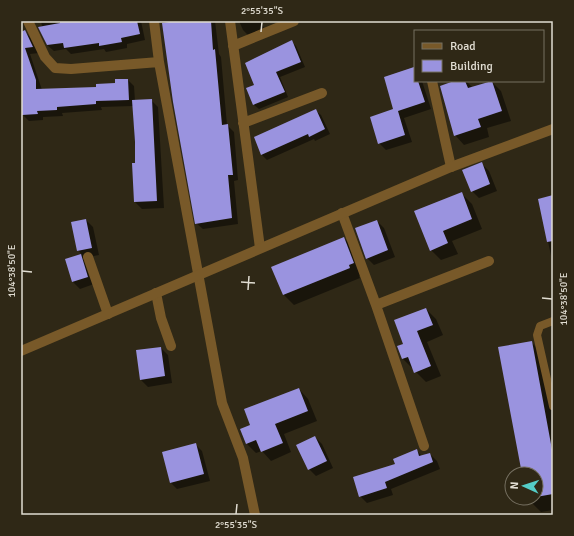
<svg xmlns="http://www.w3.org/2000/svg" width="574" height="536" viewBox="0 0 574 536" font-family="Signika,sans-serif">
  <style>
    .shadow { fill: #0007 }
    .building { fill: #9a93df }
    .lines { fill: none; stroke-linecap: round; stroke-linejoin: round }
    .service { stroke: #785929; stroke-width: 8 }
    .minor { stroke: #785929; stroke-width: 10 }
    .tertiary { stroke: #785929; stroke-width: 10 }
    .ticks { fill: none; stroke: #e1ddd2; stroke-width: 1.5 }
    .neatline { fill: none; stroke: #e1ddd2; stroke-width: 1.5 }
    .ticks-label { font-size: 10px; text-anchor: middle; fill: #e1ddd2 }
  </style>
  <rect width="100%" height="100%" fill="#2f2816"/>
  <!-- shadow -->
  <path class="shadow" d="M41 21H141L145 40 127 44V48L106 52 104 49 71 54 66 49 54 51 47 45 39 27 42 26Z
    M163 21H215L219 54 221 57 227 125 234 132 238 180 234 181 238 224 203 229 196 223 174 101Z
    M239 21H261L265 31 250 37 243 30Z
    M25 32 31 38 39 53 30 54 42 90 98 88 128 80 134 86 135 101 151 100 158 107 164 208 142 209 135 202 136 164 133 106 101 107 102 110 62 113 63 116 43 117V120L29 121 23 115 21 33Z
    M292 42 296 46 305 67 280 77 288 97 259 109 254 105 248 89 256 85Z
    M414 69 415 81H422L431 109 404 118 412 142 386 150 379 143Z
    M457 81H466L473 88 492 82 501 91 511 121 487 128 489 137 464 145 455 135Z
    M315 110 321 115 330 134 315 141 314 139 267 160 262 155 255 138Z
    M482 164 489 171 497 191 479 198 472 191Z
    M462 194 472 204 482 229 452 241 458 254 441 260 431 250Z
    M553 196V265L539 199Z
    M86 220 93 227 99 255 83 258 87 262 94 284 80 289 73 282 66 260 82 255 78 250Z
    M377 221 384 228 395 257 374 265 367 258Z
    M344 238 354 249 363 274 359 276 360 278 294 305 284 295 273 268Z
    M426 309 436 319 443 335 427 342 441 376 426 382 403 359 398 346 404 344Z
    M531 342 545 356 553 399V510L541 512 527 498H536V474H523Z
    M161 348 168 355 172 383 148 387 141 380Z
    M299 389 308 399 317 421 284 434 291 452 271 461 262 451 256 453 247 444Z
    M315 437 322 444 333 468 316 476 309 469Z
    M195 444 202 451 210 481 177 489 170 482Z
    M416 450 422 456 430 454 437 461 440 469 391 489 393 495 367 503 360 496 396 465Z"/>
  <!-- building -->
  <path class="building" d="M60 21H137L140 34 121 38 122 42 99 46V43L64 48 63 43 47 45 38 27 60 23Z
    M177 21H211L213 50 215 49 222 125 228 124 233 175H228L232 218 195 224 173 102 162 23Z
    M25 30 33 47 25 48 36 80V89L96 87V84L115 83V79H128L129 100 96 101V104L57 107V110L37 111 38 114 22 115 21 32Z
    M292 40 301 62 276 72 285 92 253 105 246 88 254 85 245 63Z
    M414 67 415 81H418L425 102 398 111 405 135 378 144 370 117 393 109 384 77Z
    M454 81H465L468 88 492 81 502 111 478 119 481 127 454 136 440 86Z
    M152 99 157 201 134 202 132 163H135V142L132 100Z
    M316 109 325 129 309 137 308 134 261 155 254 137Z
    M482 162 490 184 471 192 462 170Z
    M462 192 472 219 443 231 448 243 430 251 414 211Z
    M553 195V241L547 242 538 199Z
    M86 219 92 248 77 251 71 222Z
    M377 220 388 250 366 259 355 228Z
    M344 237 354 263 349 265 350 268 283 295 271 267Z
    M81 254 88 277 72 282 65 259Z
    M426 308 433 325 417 331 431 366 414 373 408 357 402 359 397 346 403 344 394 320Z
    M532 341 553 455V494L536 497V474H522L498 347Z
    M161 347 165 376 140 380 136 350Z
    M299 388 308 411 275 424 283 443 261 452 256 440 246 444 240 429 250 425 244 409Z
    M315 436 327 461 308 470 296 445Z
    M196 443 204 474 170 483 162 452Z
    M417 449 419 456 430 453 433 462 385 482 387 488 359 497 353 477 395 464 393 459Z"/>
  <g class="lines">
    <!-- service -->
    <path class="service" d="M553 321 540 326 537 335 553 406"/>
    <!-- minor -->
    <path class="minor" d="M28 21 45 57 55 68 71 69 159 62
      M154 21 159 62 222 403 243 458 255 515
      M230 21 260 248
      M233 46 294 21
      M432 81 451 167
      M243 123 322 93
      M342 213 376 305 424 446
      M88 257 108 314
      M156 293 161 318 171 346
      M376 305 489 261"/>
    <!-- tertiary -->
    <path class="tertiary" d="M21 351 451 167 553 129"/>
  </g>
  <!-- ticks -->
  <path class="ticks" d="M261 32 262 22M22 271 32 272M241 282 255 283M248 290 249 276M542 298 552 299M236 514 237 504"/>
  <!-- border -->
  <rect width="574" height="536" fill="none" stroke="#2f2816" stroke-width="44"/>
  <!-- legend -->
  <rect x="414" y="30" width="130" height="52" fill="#2f2816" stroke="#767061"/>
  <rect x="422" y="43" width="20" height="6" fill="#785929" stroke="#767061"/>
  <text x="450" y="50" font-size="12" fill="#e1ddd2">Road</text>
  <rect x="422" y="60" width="20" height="12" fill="#9a93df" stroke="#767061"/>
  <text x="450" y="70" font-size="12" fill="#e1ddd2">Building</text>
  <!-- north arrow -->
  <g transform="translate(524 486) rotate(273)"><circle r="19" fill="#2f2816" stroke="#767061"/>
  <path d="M0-3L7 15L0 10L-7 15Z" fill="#54cdc7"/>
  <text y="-6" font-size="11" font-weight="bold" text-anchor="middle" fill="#e1ddd2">N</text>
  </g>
  <rect x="22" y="22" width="530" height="492" class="neatline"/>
  <g class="ticks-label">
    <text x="262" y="14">2°55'35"S</text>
    <text transform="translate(11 271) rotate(-90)" y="4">104°38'50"E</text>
    <text transform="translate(563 299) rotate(-90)" y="4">104°38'50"E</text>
    <text x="236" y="528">2°55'35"S</text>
  </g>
</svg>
